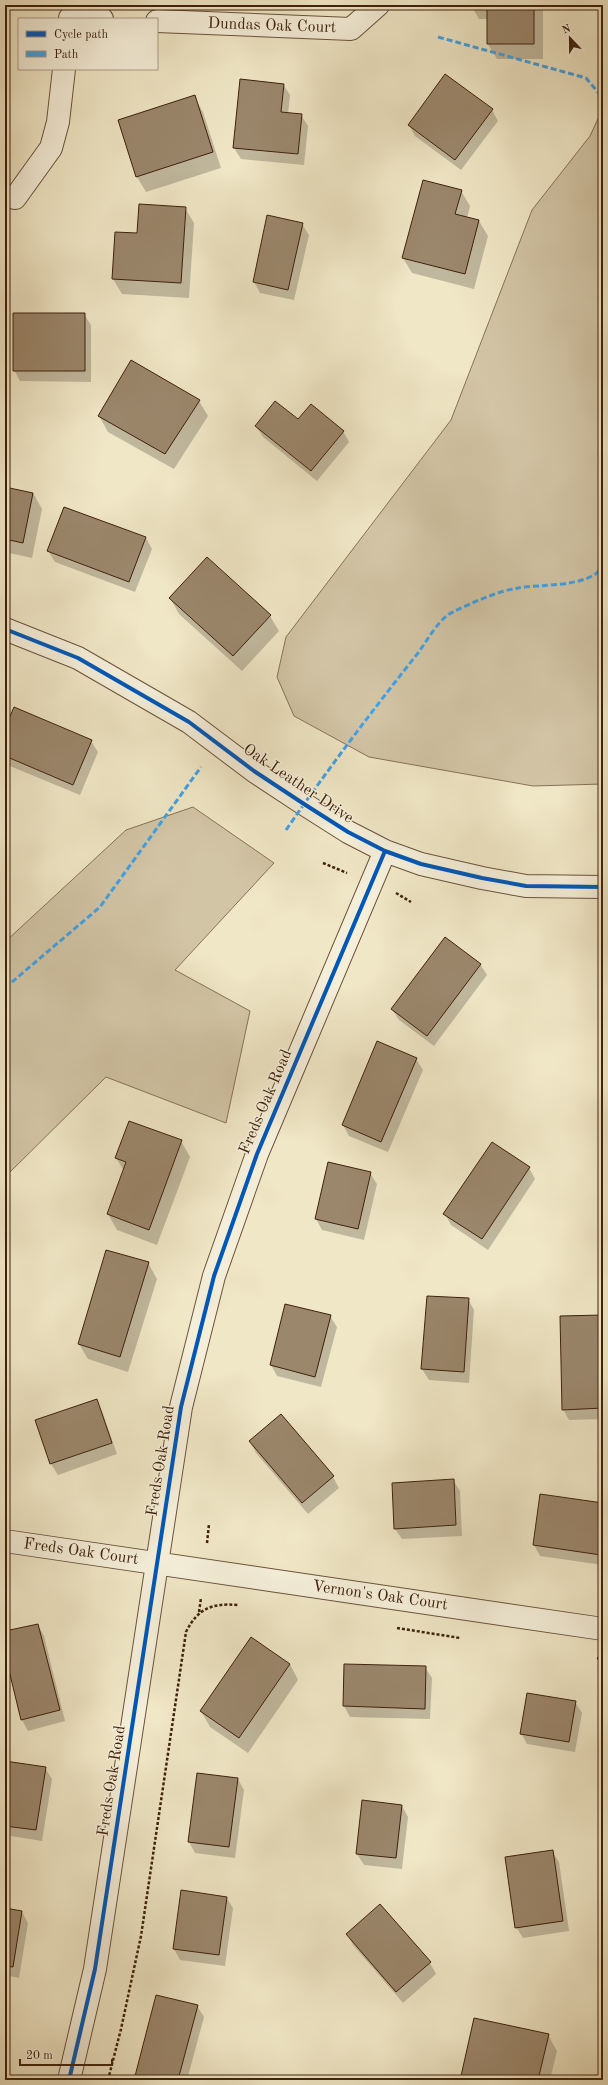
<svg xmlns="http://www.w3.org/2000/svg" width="608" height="2085" viewBox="0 0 608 2085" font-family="'Old Standard TT',serif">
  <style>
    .green { fill: #d2c5a6; stroke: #887258 }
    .shadow { fill: #0003 }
    .building { fill: #9b876c; stroke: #3e200b }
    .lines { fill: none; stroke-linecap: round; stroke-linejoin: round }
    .minor-casing { stroke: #6a523a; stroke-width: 24 }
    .path { stroke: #3e200b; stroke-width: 2.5; stroke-dasharray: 3 2; stroke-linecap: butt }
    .minor { stroke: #f5efda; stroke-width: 22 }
    .quiet { stroke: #3fa2e9; stroke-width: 3; stroke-dasharray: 6 3; stroke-linecap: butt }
    .cycleway-casing { stroke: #f5efda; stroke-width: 6 }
    .cycleway { stroke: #0057b8; stroke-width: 4 }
    .labels { text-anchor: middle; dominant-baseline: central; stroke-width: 3; stroke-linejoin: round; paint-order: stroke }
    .street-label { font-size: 16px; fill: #3e200b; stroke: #f5efda }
  </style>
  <rect width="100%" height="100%" fill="#f0e7c6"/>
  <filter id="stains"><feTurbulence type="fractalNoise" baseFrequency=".005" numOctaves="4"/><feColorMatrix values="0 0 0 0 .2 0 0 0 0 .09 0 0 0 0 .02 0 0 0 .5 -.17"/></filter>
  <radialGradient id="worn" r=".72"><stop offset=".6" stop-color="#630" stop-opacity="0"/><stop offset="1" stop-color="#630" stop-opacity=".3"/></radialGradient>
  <!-- green -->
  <path class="green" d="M603 108V784L533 786 369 757 294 716 277 677 286 637 451 420 532 210 590 136Z
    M193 807 274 863 175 970 250 1011 226 1123 106 1077 5 1177V942L126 830Z"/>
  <!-- shadow -->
  <path class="shadow" d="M172 5H185L176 11Z
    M471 5H543V59H497L488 44V19H479Z
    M283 84 290 95 288 114 301 115 308 126 304 165 241 159 234 148Z
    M194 97 203 112 221 168 146 192 137 177Z
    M492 110 498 121 461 170 415 136 409 125Z
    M461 191 470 206 467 218 479 221 488 236 474 289 412 273 403 258Z
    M185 208 194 223 189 298 122 294 113 279 138 234Z
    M302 224 309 235 294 300 260 293 254 282Z
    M84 314 91 325V382L20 381 14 370Z
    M199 401 208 416 174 469 108 432 99 416Z
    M298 421 343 431 349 442 317 481 263 437 256 426Z
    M5 488 33 493 42 509 32 558 5 552Z
    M146 538 152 549 135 592 55 562 48 551Z
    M170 598 270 616 279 631 242 671 179 614Z
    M5 731 91 741 98 752 80 795 5 764Z
    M480 964 487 975 434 1046 399 1020 392 1009Z
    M416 1059 423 1070 388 1152 349 1136 343 1125Z
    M181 1141 190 1157 157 1245 117 1230 108 1214 124 1171 116 1158Z
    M529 1168 535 1179 488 1250 451 1225 445 1214Z
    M370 1173 377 1184 364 1240 322 1230 316 1219Z
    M148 1263 157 1279 128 1372 88 1359 79 1344Z
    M428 1297 468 1299 474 1310 469 1383 429 1380 422 1369Z
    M330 1316 337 1327 321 1387 277 1376 271 1365Z
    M603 1317V1419L569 1420 563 1409Z
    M96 1400 102 1411 117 1454 58 1475 51 1464 37 1421Z
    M250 1442 333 1477 339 1488 308 1514 256 1453Z
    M453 1480 460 1491 462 1536 402 1539 395 1529Z
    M541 1495 603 1504V1565L540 1556 534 1545Z
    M38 1625 44 1636 65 1721 28 1731 22 1720 5 1650V1632Z
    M290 1664 298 1680 248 1753 210 1727 201 1711Z
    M425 1667 432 1678 430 1719 350 1717 344 1706Z
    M575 1702 582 1713 575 1752 527 1744 521 1733Z
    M45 1768 52 1779 42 1841 5 1835V1770Z
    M238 1779 244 1790 235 1858 195 1853 189 1842Z
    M402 1806 408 1817 402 1869 364 1865 357 1854Z
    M552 1851 559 1862 569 1931 523 1938 516 1927Z
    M182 1891 226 1897 233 1908 225 1966 180 1960 174 1949Z
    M380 1906 430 1963 436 1974 403 2003 353 1945 347 1934Z
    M5 1909 22 1912 28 1923 19 1978 5 1975Z
    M197 2006 204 2017 187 2080H135Z
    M5 2023 10 2031 5 2049Z
    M548 2035 557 2051 550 2080H464L462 2076Z"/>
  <!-- building -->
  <path class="building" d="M487 5H534V44H487Z
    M445 74 493 109 455 160 408 125Z
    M240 79 284 84 281 112 302 114 298 154 233 148Z
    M195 95 213 152 136 177 118 120Z
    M423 180 462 190 455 214 479 220 465 274 402 258Z
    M139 204 186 207 181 283 112 279 115 232 137 233Z
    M267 215 303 223 288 290 253 282Z
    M13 313H85V371H13Z
    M131 360 200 400 165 454 98 416Z
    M275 401 298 419 311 404 344 431 311 471 255 426Z
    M5 487 33 493 23 543 5 539Z
    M64 507 146 537 129 582 47 551Z
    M207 557 271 615 233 656 169 598Z
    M14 707 92 740 73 785 5 756V728Z
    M445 937 481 964 427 1036 391 1009Z
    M377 1041 417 1058 381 1142 342 1125Z
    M129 1121 182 1140 149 1230 107 1214 126 1162 115 1158Z
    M492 1142 530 1167 482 1239 443 1214Z
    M328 1162 371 1172 358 1229 315 1219Z
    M106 1250 149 1262 120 1357 78 1344Z
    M427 1296 469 1298 464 1372 421 1369Z
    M285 1304 331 1315 315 1377 270 1365Z
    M603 1315V1408L562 1410 560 1316Z
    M97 1399 112 1443 50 1464 35 1420Z
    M281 1414 334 1476 302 1503 249 1441Z
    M454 1479 456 1525 394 1529 392 1483Z
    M540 1494 603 1503 601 1555 533 1545Z
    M38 1624 60 1710 21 1720 5 1654V1631Z
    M251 1637 290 1664 239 1738 200 1711Z
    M344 1664 426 1666 425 1709 343 1706Z
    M527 1693 576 1701 569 1742 520 1734Z
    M5 1761 46 1767 36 1830 5 1826Z
    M197 1773 238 1778 229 1847 188 1842Z
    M362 1800 402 1805 396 1858 356 1854Z
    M553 1850 563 1921 515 1928 505 1857Z
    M181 1890 227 1897 219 1955 173 1949Z
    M380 1904 431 1962 396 1992 346 1934Z
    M5 1908 22 1911 13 1967 5 1966Z
    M156 1995 198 2005 178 2080H134Z
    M474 2018 549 2034 538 2080H478L461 2076Z"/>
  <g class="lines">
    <defs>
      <path id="minor" d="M70 18 102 19
        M157 21 351 29 378 5
        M15 198 51 148 58 122 64 69
        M5 629 78 658 189 722 254 771 304 804 348 832 385 851 421 864 482 878 526 886 603 887
        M5 1541 603 1629
        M69 2080 95 1969 181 1407 214 1276 257 1154 385 851"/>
    </defs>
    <!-- minor casing -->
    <use href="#minor" class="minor-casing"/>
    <!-- path -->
    <path class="path" d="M323 863 347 873
      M396 893 411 902
      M207 1543 209 1524
      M199 1612 201 1598
      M397 1628 460 1638
      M597 1658 603 1659
      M108 2080 121 2029 141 1936 186 1632C198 1608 212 1603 238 1605"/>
    <!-- minor -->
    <use href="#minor" class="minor"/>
    <!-- quiet -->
    <path class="quiet" d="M438 37 586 78 603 98
      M286 830C328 769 372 711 418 653 427 641 439 618 453 612 471 603 498 591 518 588 540 584 590 588 603 566
      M5 988 100 907 201 767"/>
    <defs>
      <path id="cycleway" d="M5 629 78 658 189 722 254 771 304 804 348 832 385 851 421 864 482 878 526 886 603 887
        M69 2080 95 1969 181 1407 214 1276 257 1154 385 851"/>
    </defs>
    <!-- cycleway casing -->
    <use href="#cycleway" class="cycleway-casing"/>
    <!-- cycleway -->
    <use href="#cycleway" class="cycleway"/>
  </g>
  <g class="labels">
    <!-- street labels -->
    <g class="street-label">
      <text transform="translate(272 26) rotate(2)">Dundas Oak Court</text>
      <text transform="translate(298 784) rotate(34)">Oak Leather Drive</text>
      <text transform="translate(266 1102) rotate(-67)">Freds Oak Road</text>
      <text transform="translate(161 1461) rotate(-81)">Freds Oak Road</text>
      <text transform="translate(81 1552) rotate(8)">Freds Oak Court</text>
      <text transform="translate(380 1596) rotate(8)">Vernon's Oak Court</text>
      <text transform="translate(112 1781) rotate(-81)">Freds Oak Road</text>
    </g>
  </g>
  <!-- margin -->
  <rect width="608" height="2085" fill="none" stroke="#f0e7c6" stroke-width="20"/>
  <rect x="6" y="6" width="596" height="2073" fill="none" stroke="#3e200b" stroke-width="2"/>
  <rect x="10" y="10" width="588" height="2065" fill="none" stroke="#3e200b"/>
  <!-- legend -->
  <rect x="18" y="18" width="140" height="52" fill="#f5efda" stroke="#ac9c87"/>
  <rect x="26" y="31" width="20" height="6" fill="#0057b8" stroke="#ac9c87"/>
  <text x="54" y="38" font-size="12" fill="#3e200b">Cycle path</text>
  <rect x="26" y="51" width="20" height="6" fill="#3fa2e9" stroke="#ac9c87"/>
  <text x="54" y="58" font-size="12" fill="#3e200b">Path</text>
  <!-- north arrow -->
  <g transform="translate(570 38) rotate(338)" stroke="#f5efda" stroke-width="3" paint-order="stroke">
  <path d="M0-3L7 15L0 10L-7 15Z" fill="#3e200b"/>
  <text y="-6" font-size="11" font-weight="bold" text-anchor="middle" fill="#3e200b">N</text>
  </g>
  <!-- scale -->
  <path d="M20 2059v6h92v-6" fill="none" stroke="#3e200b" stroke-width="2"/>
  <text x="26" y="2059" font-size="12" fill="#3e200b" stroke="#f5efda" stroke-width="3" paint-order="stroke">20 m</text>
  <rect width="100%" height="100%" filter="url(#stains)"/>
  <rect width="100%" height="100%" fill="url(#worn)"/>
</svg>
